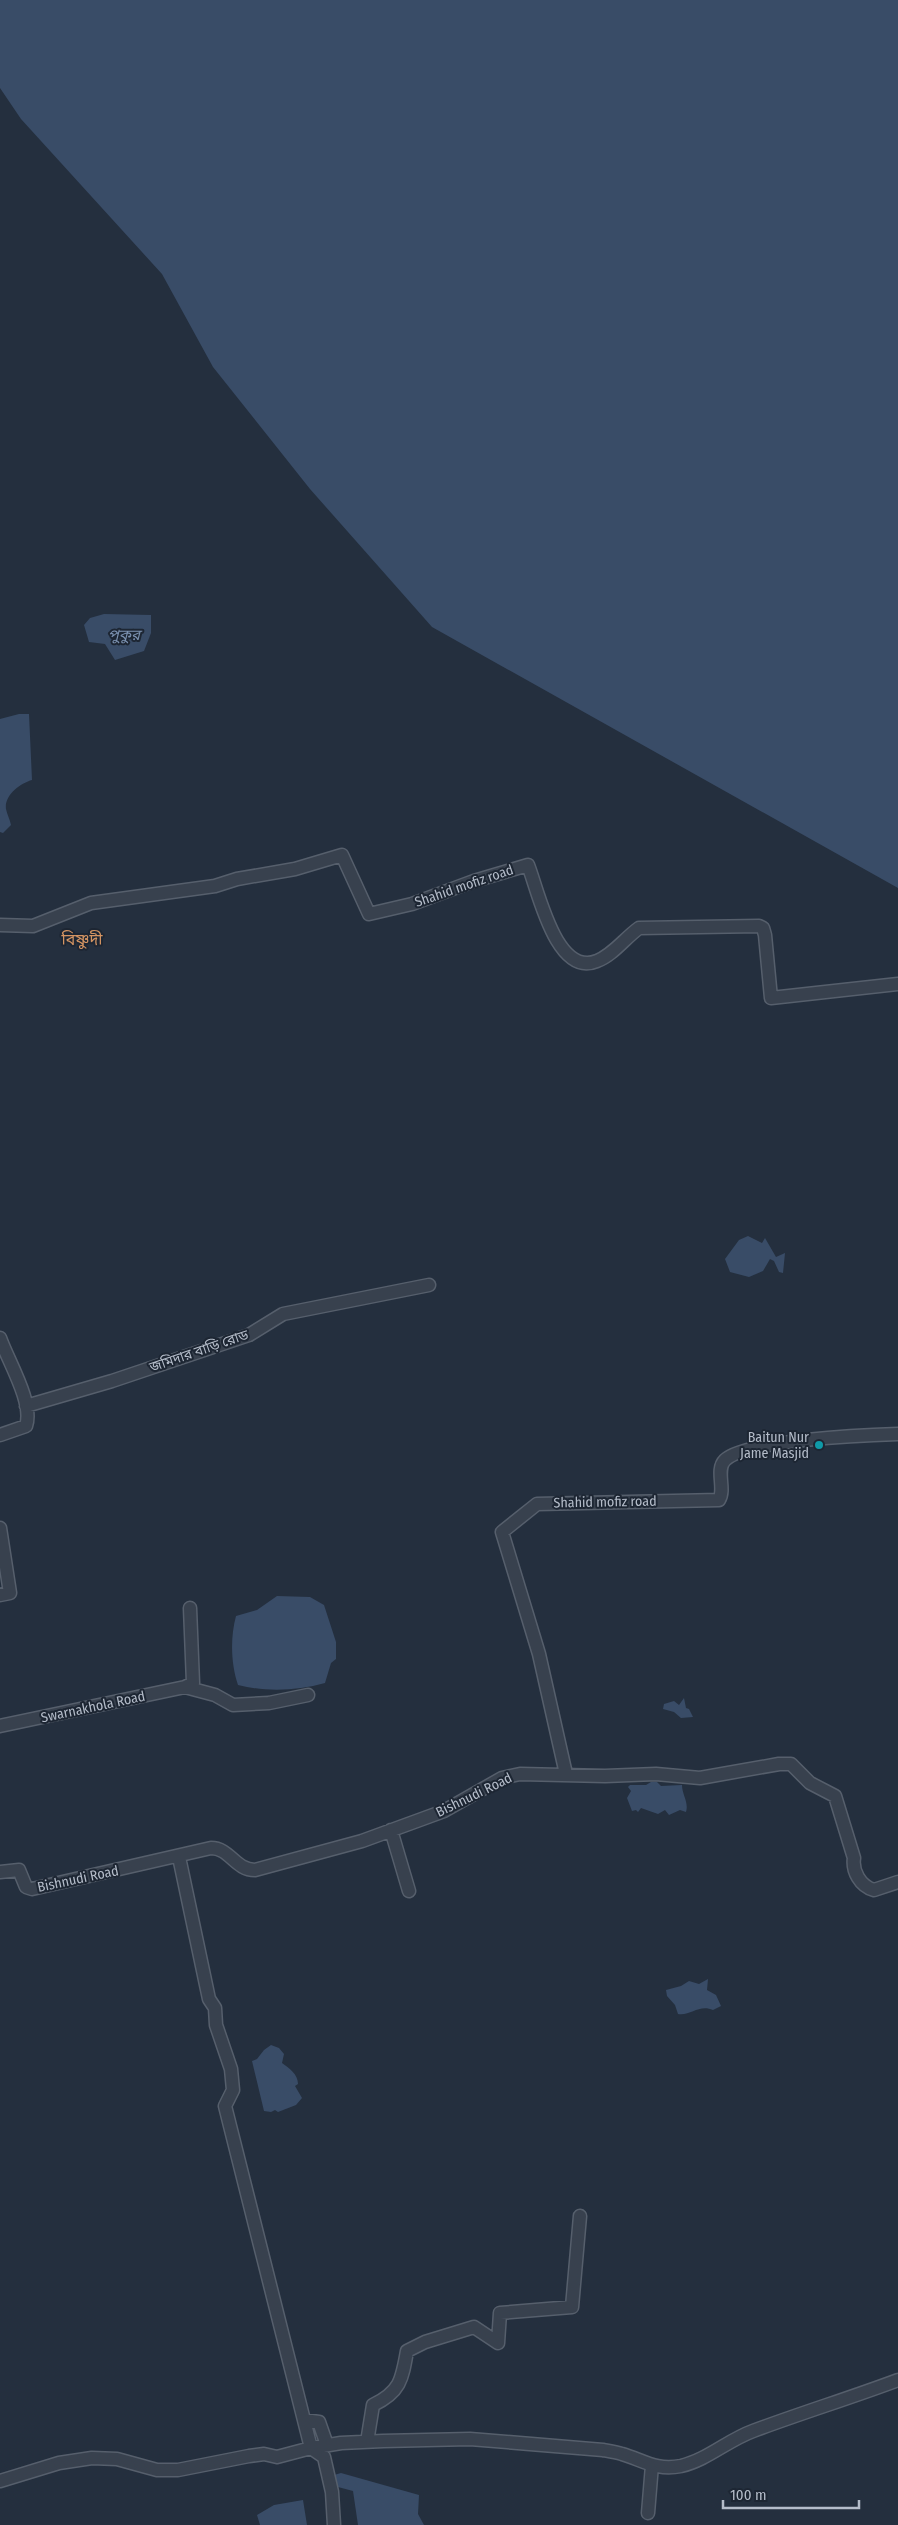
<svg xmlns="http://www.w3.org/2000/svg" width="898" height="2525" viewBox="0 0 898 2525" font-family="'Fira Sans Condensed','Noto Sans Bengali',sans-serif">
  <style>
    .water { fill: #394c67 }
    .lines { fill: none; stroke-linecap: round; stroke-linejoin: round }
    .minor-casing { stroke: #565f6c; stroke-width: 15 }
    .minor { stroke: #38414e; stroke-width: 12 }
    .culture-dot { fill: #0f9aa8; stroke: #1d2633; stroke-width: 2 }
    .labels { text-anchor: middle; dominant-baseline: central; stroke-width: 4; stroke-linejoin: round; paint-order: stroke }
    .street-label { font-size: 14px; fill: #b4bcc9; stroke: #1d2633 }
    .poi-label { font-size: 14px; fill: #b4bcc9; stroke: #1d2633; text-anchor: end }
    .water-label { font-size: 15px; font-style: italic; fill: #7c92b1; stroke: #1d2633 }
    .quarter-label { font-size: 16px; fill: #d59563; stroke: #1d2633 }
  </style>
  <rect width="100%" height="100%" fill="#242f3e"/>
  <!-- water -->
  <path class="water" d="M0 0H898V888L432 627 310 489 213 367 162 274 21 119 0 88Z
    M104 614 151 615V633L144 651 115 660 105 644 89 642 84 625 90 618Z
    M19 714H29L32 780C21 783 4 795 6 809 7 814 10 820 11 825L3 833 0 832V719Z
    M748 1236 762 1243 765 1238 776 1257 785 1253 783 1273 779 1272 774 1261 770 1259 763 1271 749 1277 730 1272 725 1259 739 1240Z
    M277 1596 310 1597 324 1605 336 1642V1659L331 1663 325 1683C296 1691 266 1692 238 1685 231 1665 230 1638 236 1616L257 1610Z
    M684 1698 686 1708 689 1709 693 1717 681 1718 674 1712 663 1709 664 1704 674 1701 679 1705Z
    M651 1782H657L661 1786 682 1785C682 1795 689 1802 686 1812L680 1810 669 1815 665 1810 658 1814 641 1808 638 1812 636 1810 632 1811 627 1798 631 1791 628 1787 630 1785H646Z
    M708 1979 707 1990 716 1995 721 2006 713 2010C699 2004 691 2016 678 2014L675 2005 667 1996 666 1990 681 1986 689 1981 699 1984Z
    M271 2045 279 2048 284 2054 282 2063C289 2068 298 2074 298 2084L295 2086 302 2098 296 2105 278 2112 275 2110 271 2112 264 2111 252 2061 257 2059 264 2050Z
    M341 2473 419 2495 418 2514 424 2525H358L353 2491 338 2487 334 2475Z
    M303 2500 307 2525H260L257 2515 274 2505Z"/>
  <g class="lines">
    <defs>
      <path id="minor" d="M0 925 33 926 91 903 215 886 237 879 295 869 342 855 369 914 412 904 474 881 528 865C538 890 556 978 597 961 613 955 625 938 639 928L759 926 763 928 765 935 771 998 898 984
        M0 1338C8 1361 34 1403 26 1426L0 1435
        M26 1406 112 1381 249 1335 283 1314 429 1285
        M0 1528 10 1593 0 1595
        M185 1687 215 1695 233 1705 269 1703 308 1695
        M0 1726 185 1687 193 1683 190 1608
        M566 1774 539 1654 502 1532 537 1504 719 1500C726 1489 715 1470 725 1460 745 1440 866 1435 898 1434
        M391 1830 409 1891
        M179 1857 209 1999 215 2008 216 2025 231 2069 233 2090 225 2106 311 2448 324 2457 332 2492 334 2525
        M0 1872 19 1870 26 1887 32 1889 211 1848C230 1848 235 1870 255 1870L362 1841 444 1811 502 1778 520 1774 605 1776 656 1774 700 1778 779 1764H791L810 1783 835 1796 854 1858C852 1871 860 1886 874 1890L898 1882
        M304 2420 319 2422 327 2445
        M367 2442 373 2405C400 2392 402 2380 407 2351L425 2342 474 2327 498 2343 500 2313 572 2307 580 2216
        M0 2481 59 2463 92 2458 117 2459 157 2470H178L249 2456 264 2454 277 2457 311 2448 341 2443 383 2441 470 2439 603 2450C609 2451 616 2452 622 2454 643 2460 656 2471 681 2466 707 2460 728 2440 753 2431 801 2413 850 2398 898 2380
        M648 2513 652 2465"/>
    </defs>
    <!-- minor casing -->
    <use href="#minor" class="minor-casing"/>
    <!-- minor -->
    <use href="#minor" class="minor"/>
  </g>
  <!-- markers -->
  <circle class="culture-dot" cx="819" cy="1445" r="5"/>
  <g class="labels">
    <!-- street labels -->
    <g class="street-label">
      <text transform="translate(464 886) rotate(-19)">Shahid mofiz road</text>
      <text transform="translate(199 1351) rotate(-19)">জমিদার বাড়ি রোড</text>
      <text transform="translate(605 1502) rotate(-1)">Shahid mofiz road</text>
      <text transform="translate(93 1707) rotate(-12)">Swarnakhola Road</text>
      <text transform="translate(474 1795) rotate(-26)">Bishnudi Road</text>
      <text transform="translate(78 1879) rotate(-12)">Bishnudi Road</text>
    </g>
    <!-- poi labels -->
    <g class="poi-label">
      <text x="809" y="1437">Baitun Nur<tspan x="809" dy="16">Jame Masjid</tspan></text>
    </g>
    <!-- water labels -->
    <g class="water-label">
      <text x="124" y="635">পুকুর</text>
    </g>
    <!-- quarter labels -->
    <g class="quarter-label">
      <text x="82" y="939">বিষ্ণুদী</text>
    </g>
  </g>
  <!-- scale -->
  <path d="M723 2500v8h136v-8" fill="none" stroke="#b4bcc9" stroke-width="2.5"/>
  <text x="730" y="2500" font-size="15" fill="#b4bcc9" stroke="#1d2633" stroke-width="4" paint-order="stroke">100 m</text>
</svg>
